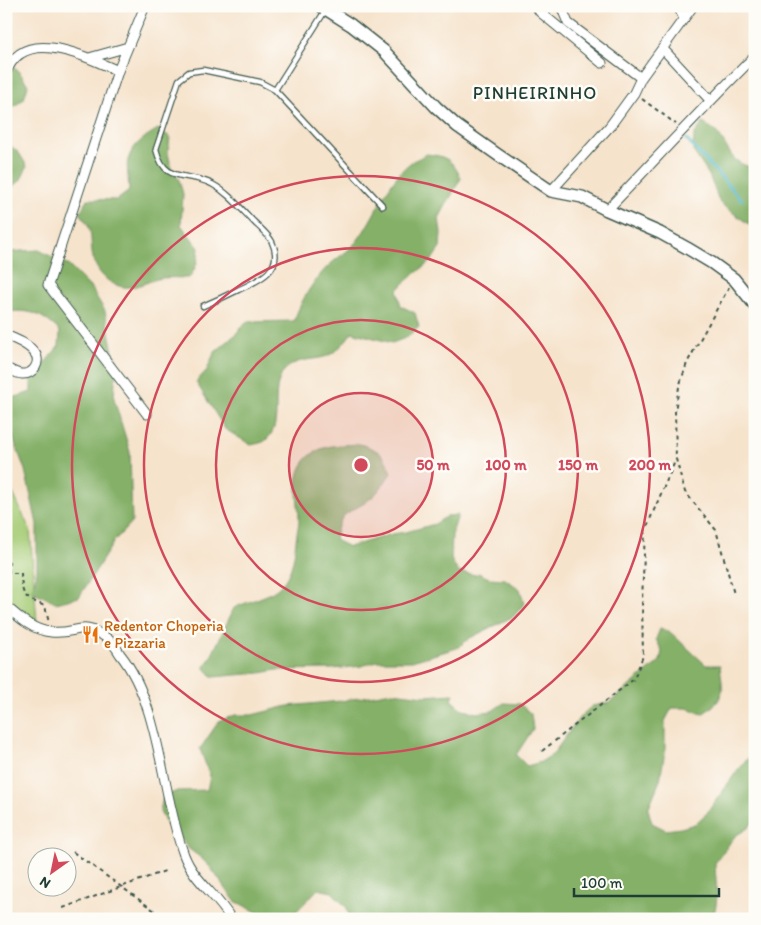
<svg xmlns="http://www.w3.org/2000/svg" width="761" height="925" viewBox="0 0 761 925" font-family="Itim,sans-serif">
  <style>
    .green { fill: #a6cc76; stroke: #628455 }
    .forest { fill: #84b067; stroke: #52764e }
    .lines { fill: none; stroke-linecap: round; stroke-linejoin: round }
    .stream { stroke: #4db7ca; stroke-width: 3 }
    .lane-casing { stroke: #3f564b; stroke-width: 7 }
    .street-casing { stroke: #3f564b; stroke-width: 11 }
    .secondary-casing { stroke: #3f564b; stroke-width: 14 }
    .path { stroke: #3f564b; stroke-width: 2; stroke-dasharray: 4 4; stroke-linecap: butt }
    .lane { stroke: #fff; stroke-width: 4.5 }
    .street { stroke: #fff; stroke-width: 9 }
    .secondary { stroke: #fff; stroke-width: 11 }
    .ring { fill: none; stroke: #d1495b; stroke-width: 2.5 }
    .labels { text-anchor: middle; dominant-baseline: central; stroke-width: 5; stroke-linejoin: round; paint-order: stroke }
    .food-label { font-size: 15px; fill: #c56008; stroke: #fdfcf7; text-anchor: start }
    .quarter-label { font-size: 18px; letter-spacing: 1px; fill: #1f3d34; stroke: #fdfcf7 }
    .centre { fill: #d1495b; stroke: #fdfcf7; stroke-width: 2.5 }
    .ring-label { font-size: 15px; text-anchor: middle; font-weight: bold; fill: #d1495b; stroke: #fdfcf7; stroke-width: 5; stroke-linejoin: round; paint-order: stroke }
  </style>
  <rect width="100%" height="100%" fill="#fdfcf7"/>
  <filter id="ink" filterUnits="userSpaceOnUse"><feTurbulence type="fractalNoise" baseFrequency=".02" numOctaves="2"/><feDisplacementMap in="SourceGraphic" scale="10" xChannelSelector="R" yChannelSelector="G"/><feConvolveMatrix kernelMatrix="1 2 1 2 8 2 1 2 1" color-interpolation-filters="sRGB"/></filter>
  <filter id="wash" filterUnits="userSpaceOnUse"><feTurbulence type="fractalNoise" baseFrequency=".0096" numOctaves="4" result="noise"/><feDisplacementMap in="SourceGraphic" scale="20" xChannelSelector="R" yChannelSelector="G"/><feGaussianBlur stdDeviation="1.12" result="paint"/><feColorMatrix in="noise" values="0 0 0 0 0 0 0 0 0 0 0 0 0 0 0 0 0 1.4 0 .05"/><feComposite in="paint" operator="in"/></filter>
  <g filter="url(#wash)">
    <rect width="100%" height="100%" fill="#f6e3cc"/>
    <!-- green -->
    <path class="green" d="M6 478 30 530 37 622 22 612 6 597Z"/>
    <!-- forest -->
    <path class="forest" d="M6 63H9L20 73 28 85 24 99 6 112Z
      M703 123C707 126 713 128 716 132 731 149 728 163 755 168V229L720 203 709 175 693 151 694 135Z
      M158 129 170 137 168 153 171 167 179 180 183 194 181 225 199 248 197 263 191 276 188 278C179 278 170 277 161 278 151 280 141 286 131 287 111 289 94 272 92 252 90 232 93 230 80 213L87 199 117 200 129 191C129 184 126 164 128 160 132 145 146 136 158 129Z
      M6 142 19 153 27 166C23 177 19 186 6 189Z
      M426 154C447 156 452 160 461 178L439 218 441 233 440 248 431 261 407 280 397 291 401 306 415 313 419 327 408 337 392 343 352 332C346 341 338 351 327 356 315 361 296 357 284 371 268 392 285 424 266 440 263 443 255 444 251 445L225 429 196 382 207 370 214 353 235 335 246 322 294 321C302 298 315 277 334 261 343 254 351 249 357 241 375 218 388 178 413 161 417 159 422 157 426 154Z
      M39 250 68 265 91 288 105 311 113 352 121 369 115 380 114 399 130 452 132 522 115 540 79 597 56 603 32 591 37 572V524L25 470 6 419V398L16 397 31 392V379L59 346 60 331C41 314 32 309 6 312V252Z
      M360 444C379 450 385 454 391 473 385 482 379 492 371 498 351 515 340 507 335 540L349 547 392 534 406 532 435 524 447 516 458 515 452 534 451 559 458 572 476 575 478 573 489 578 505 579 520 589 524 604 514 616 470 638 457 648 412 661H377L362 666 332 669 277 670 260 673 213 677 204 667 211 657 234 608C246 602 267 597 277 589 294 575 294 554 297 533 298 528 299 523 299 518 298 494 290 468 315 452 327 444 346 445 360 444Z
      M660 629 670 632 706 665H720C723 692 727 698 702 714L687 708H672L665 721V751L660 780 648 809 652 823 666 830 681 828 695 824 707 813 742 764 755 752V820L748 828 735 836 715 863C715 881 721 903 711 919H350L347 908 332 892 318 889 289 919H271L235 901 210 867 200 857 189 849 167 825 160 812 163 797 177 791 207 790 210 776 200 749 219 721 235 715H252L288 706 341 701 392 692 425 696 454 694 451 700 463 710 477 713 492 711 504 703 520 704 531 714 533 729 516 755 527 766 541 762 553 754 580 717 592 706 609 703 660 661 662 651 656 639Z"/>
    <g class="lines">
      <!-- stream -->
      <path class="stream" d="M686 139 742 200"/>
    </g>
  </g>
  <g filter="url(#ink)">
    <g class="lines">
      <defs>
        <path id="lane" d="M275 90 325 11
          M203 306C215 301 226 296 238 290 258 281 285 270 272 242 269 235 260 228 254 222 241 209 229 193 212 184 186 171 165 185 156 149L179 80 189 72 203 70 260 82 275 90 383 206"/>
        <path id="street" d="M145 6 118 71 48 285 147 414
          M536 6 540 12 602 63
          M561 6 568 23 641 78
          M678 6 684 19
          M663 49 710 100
          M89 58 128 47
          M6 73C23 25 87 57 118 71
          M551 191 610 126 634 93 641 78 693 6
          M607 210C656 159 704 106 755 56
          M6 335C16 340 27 343 34 352 42 361 34 375 22 374 17 374 11 370 6 368
          M6 606C18 617 34 631 51 632 77 635 82 619 108 639 113 643 117 649 120 654 161 705 161 794 184 855 194 881 218 896 231 919"/>
        <path id="secondary" d="M321 6 351 25 384 51 436 107 457 126 498 155 551 191 582 197 607 210 660 233 687 248 712 263 734 279 755 305"/>
      </defs>
      <!-- lane casing -->
      <use href="#lane" class="lane-casing"/>
      <!-- street casing -->
      <use href="#street" class="street-casing"/>
      <!-- secondary casing -->
      <use href="#secondary" class="secondary-casing"/>
      <!-- path -->
      <path class="path" d="M642 99 676 124
        M729 287 687 363 679 387 675 411 676 459 685 492 716 530 734 594
        M9 561V573H21C22 597 23 597 45 606L49 623
        M542 751 634 679 643 656 642 601 645 531 676 459
        M73 852 166 919
        M63 908 165 871"/>
      <!-- lane -->
      <use href="#lane" class="lane"/>
      <!-- street -->
      <use href="#street" class="street"/>
      <!-- secondary -->
      <use href="#secondary" class="secondary"/>
    </g>
  </g>
  <!-- distance rings -->
  <circle cx="361" cy="465" r="72" fill="#d1495b" fill-opacity=".12"/>
  <g class="ring">
    <circle cx="361" cy="465" r="72"/>
    <circle cx="361" cy="465" r="145"/>
    <circle cx="361" cy="465" r="217"/>
    <circle cx="361" cy="465" r="289"/>
  </g>
  <!-- icons -->
  <defs>
    <symbol id="restaurant-bare" viewBox="-9 -9 18 18"><path d="M-5-6h1v4h1v-4h1v4h1v-4h1v5L-1.5 .5V6h-2V.5L-5-1ZM5-6V6H3V1.5H1.5Q1.5-4 5-6Z" fill="#e8710a" stroke="#fdfcf7" stroke-width="2.5" paint-order="stroke"/></symbol>
  </defs>
  <g fill-rule="evenodd">
    <use href="#restaurant-bare" x="78" y="622" width="25" height="25"/>
  </g>
  <g class="labels">
    <!-- food labels -->
    <g class="food-label">
      <text x="104" y="626">Redentor Choperia<tspan x="104" dy="17">e Pizzaria</tspan></text>
    </g>
    <!-- quarter labels -->
    <g class="quarter-label">
      <text x="535" y="93">PINHEIRINHO</text>
    </g>
  </g>
  <circle cx="361" cy="465" r="8" class="centre"/>
  <g class="ring-label">
    <text x="433" y="470">50 m</text>
    <text x="506" y="470">100 m</text>
    <text x="578" y="470">150 m</text>
    <text x="650" y="470">200 m</text>
  </g>
  <!-- margin -->
  <rect width="761" height="925" fill="none" stroke="#fdfcf7" stroke-width="25"/>
  <!-- north arrow -->
  <g transform="translate(52 872) rotate(213)"><circle r="24" fill="#fdfcf7" stroke="#a4b0a9"/>
  <path d="M0-4L9 19L0 12L-9 19Z" fill="#d1495b"/>
  <text y="-8" font-size="14" font-weight="bold" text-anchor="middle" fill="#1f3d34">N</text>
  </g>
  <!-- scale -->
  <path d="M574 888v8h145v-8" fill="none" stroke="#1f3d34" stroke-width="2.5"/>
  <text x="581" y="888" font-size="15" fill="#1f3d34" stroke="#fdfcf7" stroke-width="4" paint-order="stroke">100 m</text>
</svg>
